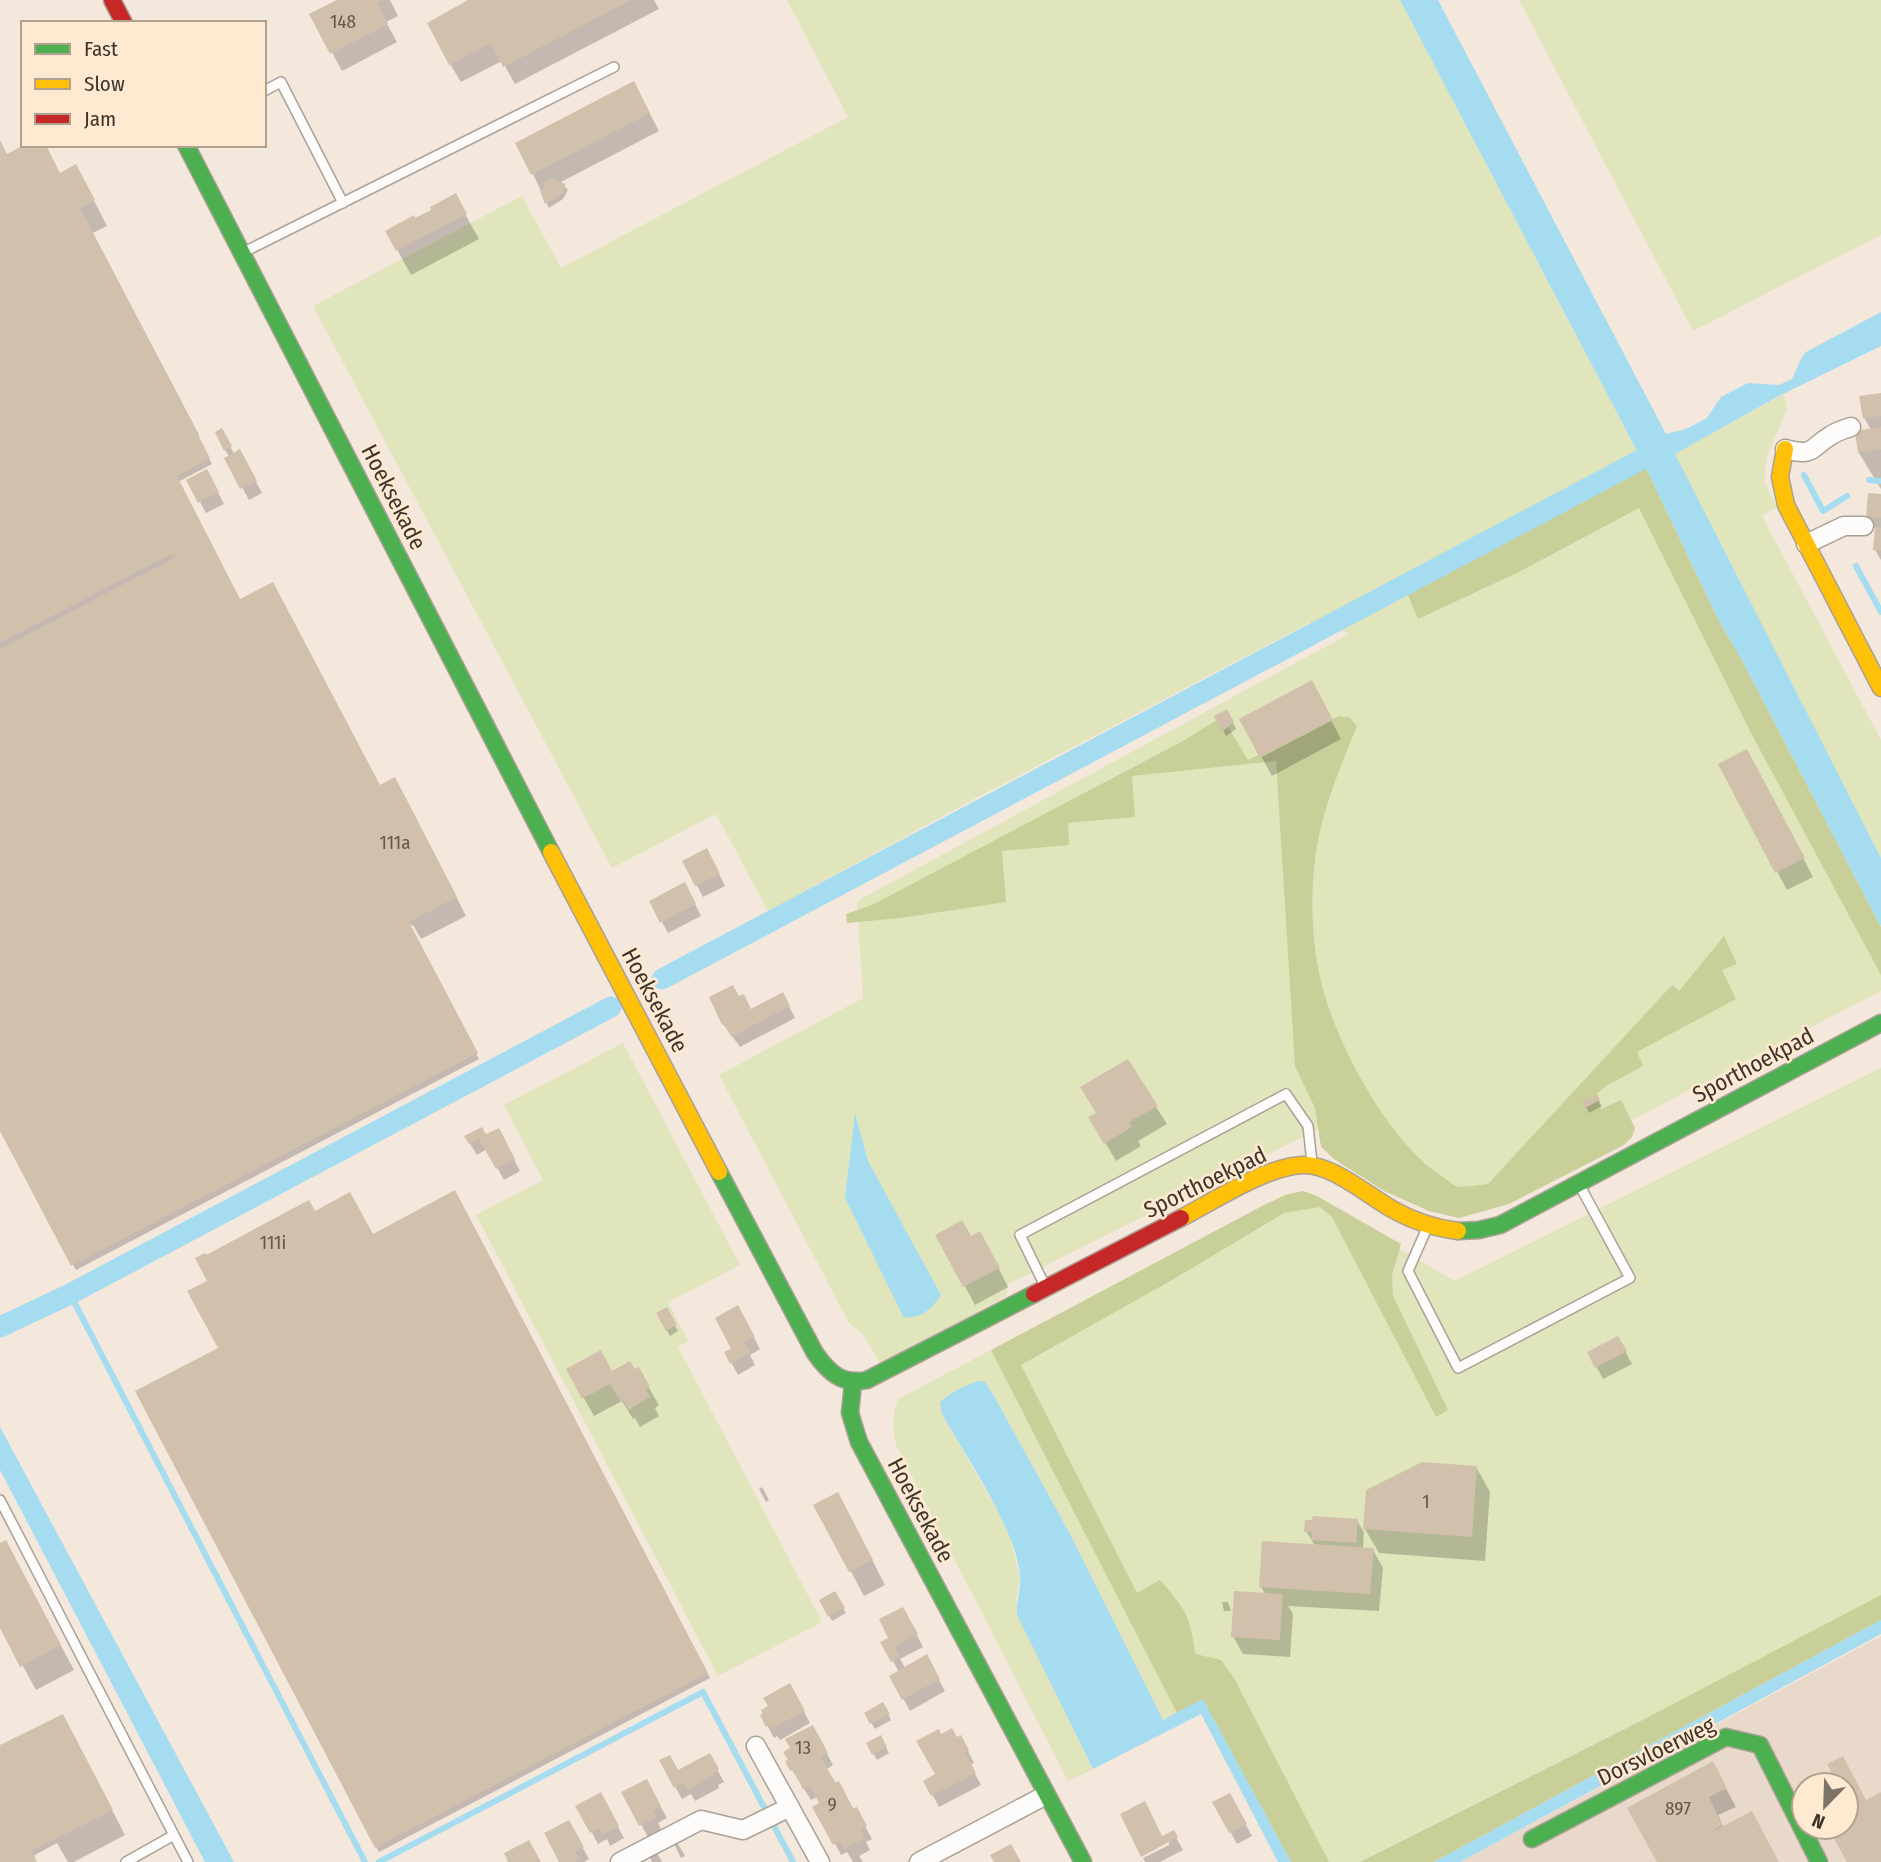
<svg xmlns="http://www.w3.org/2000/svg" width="1881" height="1862" viewBox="0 0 1881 1862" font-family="'Fira Sans Condensed',sans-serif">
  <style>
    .industrial { fill: #e8d9cb; fill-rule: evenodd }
    .green { fill: #e0e5bc; fill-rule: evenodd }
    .forest { fill: #c9cf99 }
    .water { fill: #a6dcf0 }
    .shadow { fill: #0003 }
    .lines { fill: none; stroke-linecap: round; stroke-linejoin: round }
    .stream { stroke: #a6dcf0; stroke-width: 6 }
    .canal { stroke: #a6dcf0; stroke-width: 21 }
    .building { fill: #d1c0ac }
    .lane-casing { stroke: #aaa097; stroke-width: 12 }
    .street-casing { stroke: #aaa097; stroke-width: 21 }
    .fast-casing { stroke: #aaa097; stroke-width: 19 }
    .slow-casing { stroke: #aaa097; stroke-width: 19 }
    .jam-casing { stroke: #aaa097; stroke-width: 19 }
    .lane { stroke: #fdfcfa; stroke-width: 9 }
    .street { stroke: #fdfcfa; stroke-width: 18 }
    .fast { stroke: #4caf50; stroke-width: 16 }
    .slow { stroke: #ffc107; stroke-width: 16 }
    .jam { stroke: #c62828; stroke-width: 16 }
    .labels { text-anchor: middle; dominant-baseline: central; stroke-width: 5; stroke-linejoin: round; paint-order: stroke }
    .number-label { font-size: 19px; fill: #62584b }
    .street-label { font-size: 23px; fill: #3d352b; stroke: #ffe9d1 }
  </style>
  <rect width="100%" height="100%" fill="#f4e8dc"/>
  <!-- industrial -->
  <path class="industrial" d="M1881 1636V1862H1460ZM1804 1785H1846V1827H1804Z"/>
  <!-- green -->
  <path class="green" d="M787 0H1400L1646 468 1407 592 1410 600 1638 477 1881 948V991L1473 1202 1327 1125 1009 1284 1006 1296 881 1365 863 1334 849 1323 719 1075 863 998 857 901 1349 634 1340 628 1318 639 1309 623 976 798 768 911 716 814 612 868 313 306 522 196 561 268 848 117ZM855 1115 868 1161 845 1198Z
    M1519 0H1881V235L1693 331Z
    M1784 394 1787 409 1767 457 1764 481 1777 507 1762 516 1881 740V858L1674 454Z
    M623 1043 740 1265 668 1302 688 1341 678 1347 822 1622 718 1676 476 1215 543 1180 504 1105Z
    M1881 1068V1603L1392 1862H1307L1211 1680 1172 1703 1177 1713 1163 1720 1069 1532 994 1396 942 1414 1008 1529 1020 1578 1016 1600 1027 1635 1093 1769 1068 1781 896 1445C892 1428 892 1415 898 1399L991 1350 995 1358 1306 1195 1455 1281Z"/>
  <!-- forest -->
  <path class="forest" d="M1646 468 1719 621 1743 662 1881 927V975L1751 733 1639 508 1517 573 1418 619 1407 593Z
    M1339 716 1350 718 1357 726C1338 772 1318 820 1314 869 1310 911 1313 956 1325 996 1342 1054 1392 1145 1443 1177 1447 1180 1452 1184 1456 1186 1465 1188 1479 1185 1488 1184L1672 985 1679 991 1724 936 1737 964 1722 970 1736 999 1637 1052 1643 1066 1606 1086 1596 1094 1601 1109 1621 1100 1635 1128 1632 1137 1624 1145 1509 1204 1459 1218 1429 1211 1384 1191 1334 1159 1321 1147 1315 1108 1295 1066 1276 761 1132 776 1135 817 1068 823 1069 845 1002 851 1006 902 901 918 847 923 846 914 872 905 1181 742 1222 717 1248 760Z
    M1303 1191 1317 1196 1401 1244 1392 1275 1393 1296 1448 1410 1436 1417 1332 1217 1320 1207 1284 1213 1172 1280 1021 1365 1137 1593 1160 1580C1184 1607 1191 1617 1195 1654L1221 1660 1234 1678 1329 1862H1291L1203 1700 1177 1713 991 1350 1264 1205 1285 1195Z
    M1881 1595V1620L1434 1862H1360L1633 1725Z"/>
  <!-- water -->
  <path class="water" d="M1400 0H1438L1666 434 1686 429 1707 418 1721 397 1748 383 1779 385 1792 379 1802 357 1806 352 1881 312V346L1779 396 1675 454 1881 858V927L1743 662 1719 621 1646 468Z
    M855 1113 868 1161 941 1295C931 1310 923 1317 904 1318L845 1198Z
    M978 1381H984L994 1396 1069 1532 1163 1720 1203 1699 1291 1862H1278L1201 1714 1093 1769 1017 1615C1016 1602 1021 1589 1020 1576 1016 1528 966 1457 942 1414L940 1403C950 1392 964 1386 978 1381Z
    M0 1427 234 1862H205L0 1470Z
    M1881 1620V1634L1460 1862H1434Z"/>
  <!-- shadow -->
  <path class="shadow" d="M341 0H390L398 16 386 22 397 42 342 71 312 15Z
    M470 0H654L659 9 515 84 502 61 461 82 450 64Z
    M643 101 659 131 561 182 568 190 563 199 549 208 533 174Z
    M0 143 7 156 60 175 89 191 107 226 93 233 199 435 197 436 212 464 178 482 240 601 380 787 405 797 466 916 421 939 413 925 410 926 479 1059 76 1270 0 1127Z
    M455 196 479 239 411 275 387 231 415 220Z
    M1881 394V489L1859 453 1871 430 1865 419 1861 398Z
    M222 430 234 454 246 463 262 493 249 500 226 458 229 457 217 433Z
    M213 483 224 504 206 513 200 502Z
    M1881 496V560L1875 550 1877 532 1868 516Z
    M1321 701 1341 739 1272 776 1241 719Z
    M1227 711 1236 729 1226 736 1216 716Z
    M1720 765 1757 769 1813 877 1787 890Z
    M684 862H713L725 886 703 897Z
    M691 896 701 916 668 933 662 922Z
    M711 998H738L751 1011 789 1006 795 1018 740 1047 724 1025Z
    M1596 1096 1602 1106 1589 1113 1584 1103Z
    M1156 1107 1167 1124 1138 1141 1141 1146 1116 1161 1091 1118Z
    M466 1137H486L505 1142 520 1171 504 1180 487 1149 477 1155Z
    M454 1193 710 1678 379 1852 138 1392 220 1349 206 1257 314 1213 372 1237Z
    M937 1235 971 1238 990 1251 1008 1287 975 1305Z
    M738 1308 760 1349 750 1355 755 1365 738 1375 726 1353 733 1349Z
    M666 1310 678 1331 670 1336 658 1314Z
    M1618 1338 1632 1364 1603 1379 1589 1353Z
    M638 1369 659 1405 655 1408 659 1416 640 1427 635 1418 633 1419 622 1401 594 1416 568 1370 612 1373Z
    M1476 1467 1490 1492 1485 1561 1379 1553 1365 1529Z
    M762 1487 769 1500 766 1502 759 1489Z
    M816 1506 851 1519 885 1585 864 1596Z
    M1357 1521 1364 1532 1363 1549 1373 1550 1383 1568 1379 1611 1288 1606 1293 1614 1290 1657 1243 1654 1233 1636 1266 1595 1261 1587 1315 1546 1306 1531Z
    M0 1545 19 1567 74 1670 36 1690 0 1624Z
    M835 1593 846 1613 832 1621 821 1601Z
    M1222 1602H1228L1231 1611H1224Z
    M909 1620 923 1647 900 1659 905 1668 926 1656 945 1691 910 1711 891 1676 899 1672 883 1643Z
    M796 1697 810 1723 780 1740 777 1736 774 1738 762 1716Z
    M883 1704 891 1720 875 1729 866 1714Z
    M941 1736 967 1749 974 1763 970 1765 981 1785 939 1807 925 1781 937 1775Z
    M880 1737 889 1753 877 1760 868 1743Z
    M819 1739 833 1765 827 1769 853 1810 856 1809 872 1839 866 1842 870 1850 859 1856 863 1862H853L847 1852 841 1855 815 1807 821 1804 817 1797 811 1800 787 1762Z
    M76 1741 125 1835 74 1862H68L57 1843 33 1856 36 1862H0V1747Z
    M709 1755 724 1782 718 1785 719 1788 695 1801 691 1794 682 1799 661 1761 677 1772Z
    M646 1781 667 1818 658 1823 661 1829 648 1837 624 1793Z
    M1722 1781 1736 1807 1718 1815 1724 1828 1778 1862H1659L1629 1808Z
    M600 1794 624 1838 610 1846 607 1839 598 1844 578 1806Z
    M1229 1795 1252 1836 1237 1844 1215 1803Z
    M568 1822 589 1859 584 1862H561Z
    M1173 1832 1183 1850 1160 1862H1145L1143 1858 1169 1845V1841L1162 1838Z
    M677 1842 685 1856 681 1858 674 1844Z
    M657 1853 660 1858 662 1862H652L650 1857Z"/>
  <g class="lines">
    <!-- stream -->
    <path class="stream" d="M1804 475 1823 511 1847 496
      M1869 480 1881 481
      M1856 566 1881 612
      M70 1294 365 1862
      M379 1862 703 1692 793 1862"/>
    <!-- canal -->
    <path class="canal" d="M662 979 1665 447
      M0 1327 70 1294 611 1007"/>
  </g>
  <!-- building -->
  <path class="building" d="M337 0H383L377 3 388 24 330 54 309 14Z
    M468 0H631L503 67 491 43 449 65 427 23Z
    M634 81 650 113 531 175 515 143Z
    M0 140 7 154 24 145H46L60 173 76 164 95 200 80 208 210 458 177 476 240 599 273 582 380 785 395 777 457 897 409 922 478 1053 71 1266 0 1131V649L174 558 171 554 0 643Z
    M553 177 557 182 567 184 565 185 563 193 545 204 540 191 545 187 544 181Z
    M456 193 467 214 396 251 385 231 414 215 415 218 431 210 430 207Z
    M1881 393V416L1863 419 1859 396Z
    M1881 427V449L1858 453 1855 431Z
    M222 428 232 446 224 451 215 432Z
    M240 449 257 481 240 489 224 458Z
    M207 469 219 492 198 503 186 480Z
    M1868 493 1881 494V518L1866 517Z
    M1875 527 1881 528V551L1873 550Z
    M1312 680 1333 720 1260 758 1239 719Z
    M1227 709 1234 722 1222 732 1214 716Z
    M1747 749 1805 858 1775 873 1718 764Z
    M707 848 720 874 695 886 682 861Z
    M685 882 696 904 660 923 649 901Z
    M733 985 739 996 744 994 751 1009 783 992 790 1006 731 1037 725 1024 722 1025 709 997Z
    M1128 1059 1158 1106 1129 1122 1132 1127 1104 1144 1088 1117 1096 1113 1080 1087Z
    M1597 1094 1600 1100 1585 1108 1581 1102Z
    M482 1127 486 1134 499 1128 515 1159 496 1169 479 1139 469 1144 464 1136Z
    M455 1190 708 1673 375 1848 135 1391 218 1348 187 1291 207 1281 195 1258 205 1253 206 1255 309 1200 315 1211 350 1192 373 1234Z
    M962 1220 971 1236 980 1231 1000 1268 963 1287 935 1235Z
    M738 1305 755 1337 744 1342 750 1353 730 1364 724 1352 731 1349 715 1318Z
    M667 1307 677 1325 666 1331 656 1313Z
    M1618 1336 1627 1351 1595 1368 1587 1352Z
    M601 1350 612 1371 630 1361 635 1369 639 1367 650 1387 646 1389 650 1397 628 1410 624 1401 621 1402 610 1384 582 1399 566 1369Z
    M1422 1462 1477 1466 1472 1537 1363 1529 1366 1490Z
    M838 1492 873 1560 849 1572 813 1505Z
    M1313 1516 1358 1519 1356 1543 1311 1540 1312 1532H1304L1305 1520H1312Z
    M6 1540 61 1645 20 1667 0 1628V1543Z
    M1262 1541 1374 1548 1370 1594 1259 1587Z
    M835 1591 845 1608 828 1617 819 1600Z
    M1234 1591 1283 1594 1280 1640 1231 1637Z
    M903 1607 918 1634 895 1646 900 1657 891 1662 880 1642 888 1638 879 1619Z
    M927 1654 940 1679 902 1700 889 1676Z
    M790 1683 805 1711 771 1729 769 1725 766 1727 760 1715 763 1714 761 1710 768 1706 763 1698Z
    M883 1702 890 1714 870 1724 864 1713Z
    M63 1714 113 1810 32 1851 37 1862H0V1745Z
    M813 1725 828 1753 821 1757 835 1783 839 1781 853 1808 857 1807 867 1826 861 1829 865 1838 844 1849 840 1841 833 1845 812 1807 819 1803 810 1786 803 1789 793 1770 790 1771 785 1761 788 1760 783 1752 790 1748 785 1739Z
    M952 1728 957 1737 961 1735 969 1750 965 1753 976 1773 931 1796 923 1781 935 1774 916 1741 939 1729 941 1734Z
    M881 1735 887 1747 872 1755 866 1743Z
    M710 1753 719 1769 713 1773 714 1775 687 1790 683 1783 674 1788 659 1760 670 1755 678 1770Z
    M1843 1756 1866 1800 1881 1792V1862H1847L1833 1837 1851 1828 1846 1819V1811L1851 1808 1846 1799V1785H1838L1827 1764Z
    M1713 1761 1727 1788 1709 1797 1722 1825 1710 1833 1752 1811 1779 1862H1657L1627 1808Z
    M647 1779 661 1806 653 1811 656 1817 639 1826 621 1792Z
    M601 1792 619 1826 602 1835 599 1828 590 1833 575 1806Z
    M1230 1793 1247 1824 1229 1833 1212 1802Z
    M1145 1801 1162 1836 1174 1830 1178 1837 1141 1857 1120 1814Z
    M569 1820 584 1847 575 1852 579 1858 575 1860 576 1862H559L544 1833Z
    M529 1840 541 1862H508L504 1853Z
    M1011 1844 1021 1862H994L990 1855Z"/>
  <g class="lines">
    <defs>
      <path id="lane" d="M264 91 281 82 343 203
        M244 252 614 67
        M1427 1228 1408 1271 1458 1368 1630 1278 1580 1186
        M1045 1286 1020 1235 1286 1094 1308 1126 1312 1163
        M0 1500 188 1862
        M126 1862 174 1835"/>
      <path id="street" d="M1785 449C1815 457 1810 448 1830 436 1836 432 1844 429 1851 427
        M1806 544 1844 526H1864
        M756 1746 820 1862
        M620 1862 701 1820 743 1830 790 1807
        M919 1862 1046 1795"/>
      <path id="fast" d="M186 145 551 852
        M719 1172 815 1353C829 1373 842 1385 867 1380L1034 1294
        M1458 1231 1479 1230 1500 1225 1881 1023
        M853 1383 850 1413 859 1442 1083 1862
        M1532 1839 1726 1737 1760 1745 1819 1862"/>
      <path id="slow" d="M1785 449 1780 477 1786 505 1881 688
        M551 852 719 1172
        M1181 1218C1214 1201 1265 1167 1302 1165 1331 1163 1367 1195 1392 1209 1413 1221 1434 1228 1458 1231"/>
      <path id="jam" d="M112 0 124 23
        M1034 1294 1181 1218"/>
    </defs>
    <!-- lane casing -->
    <use href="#lane" class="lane-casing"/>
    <!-- street casing -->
    <use href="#street" class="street-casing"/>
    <!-- fast casing -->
    <use href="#fast" class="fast-casing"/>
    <!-- slow casing -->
    <use href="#slow" class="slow-casing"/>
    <!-- jam casing -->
    <use href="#jam" class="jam-casing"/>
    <!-- lane -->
    <use href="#lane" class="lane"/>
    <!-- street -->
    <use href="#street" class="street"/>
    <!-- fast -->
    <use href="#fast" class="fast"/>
    <!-- slow -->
    <use href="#slow" class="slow"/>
    <!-- jam -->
    <use href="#jam" class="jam"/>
  </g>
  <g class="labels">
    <!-- number labels -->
    <g class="number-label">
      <text x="343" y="21">148</text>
      <text x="395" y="842">111a</text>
      <text x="273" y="1242">111i</text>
      <text x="1426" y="1501">1</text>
      <text x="803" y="1747">13</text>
      <text x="832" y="1804">9</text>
      <text x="1678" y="1808">897</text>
    </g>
    <!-- street labels -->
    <g class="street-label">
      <text transform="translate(394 497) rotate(63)">Hoeksekade</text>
      <text transform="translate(655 1000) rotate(62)">Hoeksekade</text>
      <text transform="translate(1753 1065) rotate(-28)">Sporthoekpad</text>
      <text transform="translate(1205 1182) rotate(-26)">Sporthoekpad</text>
      <text transform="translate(921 1510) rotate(62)">Hoeksekade</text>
      <text transform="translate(1656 1751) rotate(-26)">Dorsvloerweg</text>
    </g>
  </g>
  <!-- legend -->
  <rect x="21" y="21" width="245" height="126" fill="#ffe9d1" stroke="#b1a18f" stroke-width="2"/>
  <rect x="35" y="44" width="35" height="10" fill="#4caf50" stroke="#b1a18f" stroke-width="2"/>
  <text x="84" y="56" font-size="21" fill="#3d352b">Fast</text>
  <rect x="35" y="79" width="35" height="10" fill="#ffc107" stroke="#b1a18f" stroke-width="2"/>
  <text x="84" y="91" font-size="21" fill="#3d352b">Slow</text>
  <rect x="35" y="114" width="35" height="10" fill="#c62828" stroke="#b1a18f" stroke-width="2"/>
  <text x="84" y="126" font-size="21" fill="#3d352b">Jam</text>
  <!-- north arrow -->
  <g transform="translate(1825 1806) rotate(203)"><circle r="33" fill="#ffe9d1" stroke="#b1a18f" stroke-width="2"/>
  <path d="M0-5L12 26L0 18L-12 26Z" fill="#7d7469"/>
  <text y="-10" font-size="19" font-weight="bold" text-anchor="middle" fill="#3d352b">N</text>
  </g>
</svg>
